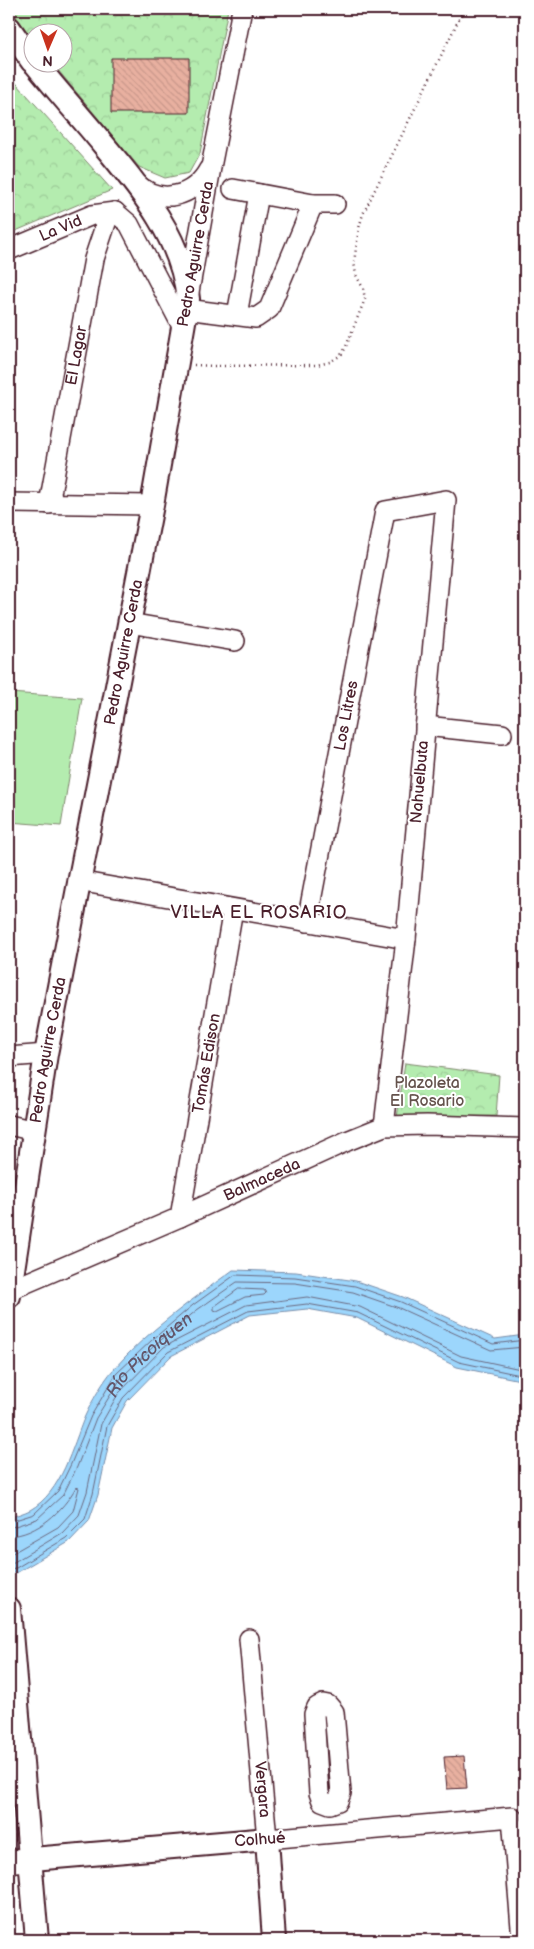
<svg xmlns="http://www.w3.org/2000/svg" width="534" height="1949" viewBox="0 0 534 1949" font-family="'Balsamiq Sans',sans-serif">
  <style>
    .grass { fill: #b4ecaf; stroke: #7f866d }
    .forest { fill: url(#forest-crowns); stroke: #7f866d }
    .water { fill: #9cd6fc; stroke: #7b8da8 }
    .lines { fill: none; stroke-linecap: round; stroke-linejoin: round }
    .shore { stroke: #6b687f; stroke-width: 1 }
    .building { fill: url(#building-back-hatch); stroke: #4a1f2b }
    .minor-casing { stroke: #4a1f2b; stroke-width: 22 }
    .major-casing { stroke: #4a1f2b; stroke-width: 26 }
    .path { stroke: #4a1f2b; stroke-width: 2.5; stroke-dasharray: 1 4; stroke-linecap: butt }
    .minor { stroke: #fff; stroke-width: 19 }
    .major { stroke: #fff; stroke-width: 22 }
    .labels { text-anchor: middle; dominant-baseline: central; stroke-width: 4; stroke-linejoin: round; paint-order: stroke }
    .street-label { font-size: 16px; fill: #4a1f2b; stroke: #fff }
    .park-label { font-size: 16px; fill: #64524c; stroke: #fff }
    .neighbourhood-label { font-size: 18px; letter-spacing: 1px; fill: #4a1f2b; stroke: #fff }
    .water-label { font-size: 18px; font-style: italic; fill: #63566a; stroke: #fff }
  </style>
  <defs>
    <pattern id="forest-crowns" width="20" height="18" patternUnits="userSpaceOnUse" patternTransform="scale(1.25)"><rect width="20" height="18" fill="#b4ecaf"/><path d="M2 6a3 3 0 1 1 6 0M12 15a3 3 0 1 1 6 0" fill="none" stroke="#9cca97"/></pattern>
    <pattern id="building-back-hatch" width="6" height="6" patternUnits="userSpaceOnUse" patternTransform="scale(1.25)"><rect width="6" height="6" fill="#e8b0a0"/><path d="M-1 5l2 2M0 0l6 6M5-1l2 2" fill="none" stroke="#c8978a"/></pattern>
  </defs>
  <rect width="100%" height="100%" fill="#fff"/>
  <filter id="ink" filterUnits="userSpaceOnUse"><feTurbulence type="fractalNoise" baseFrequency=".02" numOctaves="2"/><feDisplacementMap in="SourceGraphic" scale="10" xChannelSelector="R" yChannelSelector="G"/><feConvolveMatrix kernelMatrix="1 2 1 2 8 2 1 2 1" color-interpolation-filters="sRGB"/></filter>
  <g filter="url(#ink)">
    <!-- grass -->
    <path class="grass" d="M9 693 82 698 61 826 9 822Z"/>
    <!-- forest -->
    <path class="forest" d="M11 9H228L200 153 189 173 165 178 139 167 52 63 62 62V32H32V38Z
      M9 75 112 190 11 233 9 229Z
      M405 1063 499 1075 496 1116 397 1118Z"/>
    <!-- water -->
    <path class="water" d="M233 1270 296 1272 356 1281 403 1297 495 1339 525 1335V1381L457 1367 357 1318 307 1309 250 1315 171 1356 127 1401 112 1428 98 1495 89 1521 69 1542 18 1572 9 1574V1518C16 1515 24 1513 30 1510 62 1492 72 1447 85 1416 91 1403 103 1381 113 1370 146 1332 193 1299 233 1270Z"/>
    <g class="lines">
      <!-- shore -->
      <g class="shore">
        <path d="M239 1289 264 1290 266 1293 264 1295 245 1297 217 1311 214 1310V1307Z"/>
        <path d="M9 1522 34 1514 58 1491 71 1464 91 1416 116 1374 152 1340 193 1305 235 1275 295 1277 355 1286 401 1302 493 1344 525 1340"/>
        <path id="s1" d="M9 1528 37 1519 63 1495 77 1467 96 1418 121 1378 156 1344 197 1310 237 1282 295 1283 353 1292 399 1308 491 1350 525 1347"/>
        <path d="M9 1536C37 1535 63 1511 76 1487L79 1488 73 1511 58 1527 9 1555"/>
        <path d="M9 1563 14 1562 62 1533 79 1515 87 1492 101 1424 118 1394 164 1347 246 1305 307 1297 360 1307 461 1356 525 1370"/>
        <path d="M9 1569 16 1568 66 1538 85 1519 93 1494 107 1426 123 1398 168 1352 248 1311 307 1304 358 1313 459 1362 525 1376"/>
      </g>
    </g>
    <!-- building -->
    <path class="building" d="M111 58H189V113H111Z
      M464 1756 467 1788 447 1789 444 1757Z"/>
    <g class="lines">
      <defs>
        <g id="minor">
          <path d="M136 183C160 206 194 197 209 169"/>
          <path d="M233 189 313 204H335"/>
          <path d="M115 212 129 224 183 328"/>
          <path id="s2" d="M9 250 92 215 115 212"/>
          <path d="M189 292 212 162 242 9"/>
          <path d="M186 309 256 318 269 309 313 204"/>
          <path d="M237 315 259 194"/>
          <path d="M9 503 152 505"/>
          <path id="s3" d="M49 504 94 259 107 220 115 212"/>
          <path d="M129 623 235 641"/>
          <path d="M425 726 502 734"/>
          <path d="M78 881 406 939"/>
          <path id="s4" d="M307 922 385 511 446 500 406 939 384 1126"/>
          <path d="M9 1057 46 1054"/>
          <path d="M9 1125 35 1131"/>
          <path id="s5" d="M180 1217 233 909"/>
          <path id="s6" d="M10 1290 180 1217 347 1141 384 1126 427 1125 525 1128"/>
          <path id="s7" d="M249 1639 267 1839 512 1817 522 1940"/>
          <path d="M323 1704 328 1705 334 1712 341 1793 338 1801 330 1804 322 1801 319 1793 314 1714 317 1707Z"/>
        </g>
        <g id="major">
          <path d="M9 28 32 61"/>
          <path id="s8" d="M9 1296 46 1054 152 505 188 299C182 236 137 185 98 138 77 113 55 88 34 62"/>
          <path d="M9 1609 37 1940"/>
          <path d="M9 1861 267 1839 274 1940"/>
        </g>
      </defs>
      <!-- minor casing -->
      <use href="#minor" class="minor-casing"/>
      <!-- major casing -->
      <use href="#major" class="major-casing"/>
      <!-- path -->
      <path class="path" d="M194 365 214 366 317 365 330 362 341 355 345 349 365 299 363 288 356 275 354 262 359 228 363 214 464 9"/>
      <!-- minor -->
      <use href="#minor" class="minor"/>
      <!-- major -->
      <use href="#major" class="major"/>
    </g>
  </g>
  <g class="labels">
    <!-- street labels -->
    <g class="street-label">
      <text stroke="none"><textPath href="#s2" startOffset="56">La Vid</textPath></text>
      <text transform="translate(196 254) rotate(-80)">Pedro Aguirre Cerda</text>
      <text stroke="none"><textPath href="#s3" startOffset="151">El Lagar</textPath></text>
      <text stroke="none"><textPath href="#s8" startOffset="654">Pedro Aguirre Cerda</textPath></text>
      <text stroke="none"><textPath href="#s4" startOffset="210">Los Litres</textPath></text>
      <text transform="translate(420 782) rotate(-85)">Nahuelbuta</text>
      <text stroke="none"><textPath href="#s8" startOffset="249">Pedro Aguirre Cerda</textPath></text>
      <text stroke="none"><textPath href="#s5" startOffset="156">Tomás Edison</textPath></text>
      <text stroke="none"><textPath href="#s6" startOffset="275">Balmaceda</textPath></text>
      <text stroke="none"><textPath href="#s7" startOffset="151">Vergara</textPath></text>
      <text transform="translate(260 1840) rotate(-4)">Colhué</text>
    </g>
    <!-- park labels -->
    <g class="park-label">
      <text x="427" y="1083">Plazoleta<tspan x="427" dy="18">El Rosario</tspan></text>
    </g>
    <!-- neighbourhood labels -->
    <g class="neighbourhood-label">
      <text x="259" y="912">VILLA EL ROSARIO</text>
    </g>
    <!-- water labels -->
    <g class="water-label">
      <text stroke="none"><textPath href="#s1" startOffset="232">Río Picoiquen</textPath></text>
    </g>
  </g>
  <!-- margin -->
  <rect width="534" height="1949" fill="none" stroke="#fff" stroke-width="30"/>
  <rect x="15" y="15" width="504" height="1919" fill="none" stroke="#4a1f2b" stroke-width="2" filter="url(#ink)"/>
  <!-- north arrow -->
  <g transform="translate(48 48) rotate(182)"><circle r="24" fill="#ffffff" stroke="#b7a5aa"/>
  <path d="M0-4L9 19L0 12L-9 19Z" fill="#c8321e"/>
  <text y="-8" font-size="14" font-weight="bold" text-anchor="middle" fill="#4a1f2b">N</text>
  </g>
</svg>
